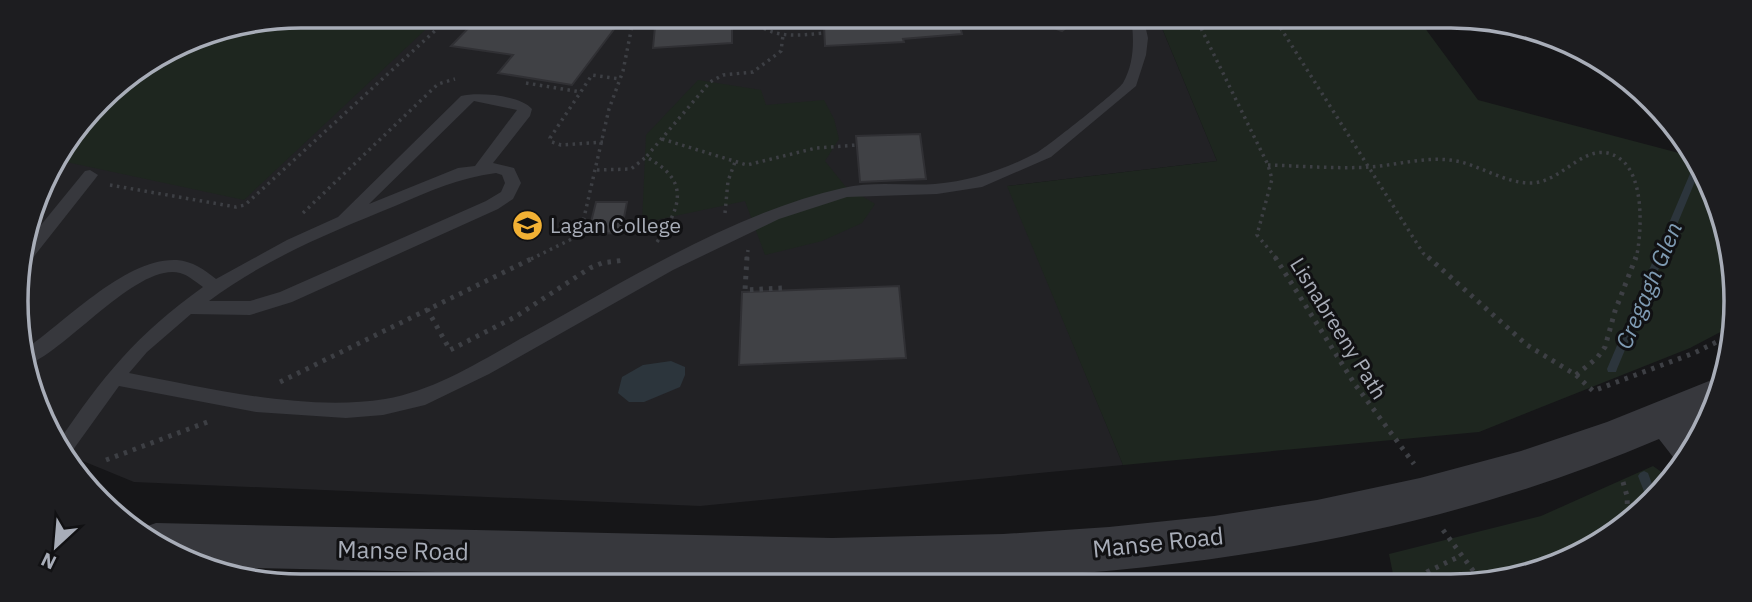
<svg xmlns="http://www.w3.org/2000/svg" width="1752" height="602" viewBox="0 0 1752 602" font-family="'IBM Plex Sans',sans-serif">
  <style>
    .built { fill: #222225 }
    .green { fill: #1e261f }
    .water { fill: #2c353c }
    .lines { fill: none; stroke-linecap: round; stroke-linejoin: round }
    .stream { fill: #2c353c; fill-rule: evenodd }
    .building { fill: #404145; stroke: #303034; stroke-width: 2 }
    .path-far1 { stroke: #3d3f44; stroke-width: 3.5; stroke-dasharray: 2.5 4.5; stroke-linecap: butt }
    .path { stroke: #3d3f44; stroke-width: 5; stroke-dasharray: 3.5 6; stroke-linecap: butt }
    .service { fill: #37383d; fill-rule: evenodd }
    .minor { fill: #37383d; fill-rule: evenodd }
    .tertiary { fill: #37383d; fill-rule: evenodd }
    .labels { text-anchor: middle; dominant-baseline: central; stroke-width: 6; stroke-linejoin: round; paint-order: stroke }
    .poi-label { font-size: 21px; fill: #a8adb8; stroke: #111113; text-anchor: start }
    .street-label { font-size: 21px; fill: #a8adb8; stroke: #111113 }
    .water-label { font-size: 23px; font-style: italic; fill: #7f9bb3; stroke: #111113 }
    .near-street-label { font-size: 24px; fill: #a8adb8; stroke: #111113 }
    .rim { fill: none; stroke: #a8adb8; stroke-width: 3.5 }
  </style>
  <rect width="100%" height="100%" fill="#161618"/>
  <!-- built -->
  <path class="built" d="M301 16H1157L1217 161 1008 186 1123 465 700 506 134 482 61 452 25 374 18 264 45 174 113 87 192 37Z"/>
  <!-- green -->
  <path class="green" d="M301 16H440L244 200 57 160 113 87 192 37Z
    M1157 16H1416L1478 100 1698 158 1734 263 1730 327 1690 348 1479 432 1123 465 1007 186 1217 161Z
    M698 80 761 90 766 105 824 100 834 119 839 139 825 161 845 186 875 204 862 223 822 241 765 255 745 201 642 223 646 135Z
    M1653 466 1670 478 1639 515 1577 557 1489 584H1395L1389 554 1541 516Z"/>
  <!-- water -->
  <path class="water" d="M671 361 685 367V375L680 387 644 402H629L618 393 622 377 643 365Z"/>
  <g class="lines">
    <!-- stream -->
    <path class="stream" d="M1698 159 1701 167 1617 369 1616 372H1608L1607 369 1695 162Z
      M1644 471 1648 473 1656 495 1649 504 1638 476 1640 473Z"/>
  </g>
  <!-- building -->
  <path class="building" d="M480 16H624L572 85 498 73 513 55 451 46Z
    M656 16H732V43L653 48Z
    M778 16H978L980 26H960L962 34 903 39 904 42 825 46 824 26 778 28Z
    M1022 16H1081L1062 31Z
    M920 134 926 179 860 182 856 136Z
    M596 202H627L621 233 588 234Z
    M899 286 906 358 739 365 742 292Z"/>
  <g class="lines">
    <!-- path-far1 -->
    <path class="path-far1" d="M747 16C770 39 794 36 824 33
      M1195 16 1268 165 1272 179 1257 235 1277 259
      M1273 16 1423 253 1430 259
      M526 83 581 92
      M662 139 747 165 816 148 857 145
      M603 142 561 145 552 142 550 138 592 75 620 79
      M1268 165C1302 166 1336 169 1370 167 1397 165 1423 157 1450 160 1478 163 1504 184 1532 183 1564 182 1587 137 1619 158 1645 175 1642 233 1636 259
      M597 170 631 169 646 157
      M110 185 236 207 245 205 451 16
      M303 213 438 84 455 79
      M725 213 728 181 735 162
      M657 242C682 206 690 180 646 157L710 82 723 75 753 72 781 51 783 35
      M531 259 580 235 609 109 623 71 634 16
      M747 259 748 250"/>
    <!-- path -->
    <path class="path" d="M747 257 745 290 784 288V291
      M1275 257 1354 383 1414 464
      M1428 257 1527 345 1576 375 1593 391 1694 353 1729 336
      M427 309 450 350 515 317 590 268 602 263 625 260
      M1576 375 1597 358 1605 347 1615 311 1636 257
      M280 382 535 257
      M106 460 210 421
      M1623 482 1627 496 1628 523
      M1443 530 1483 584
      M1412 584 1427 572 1460 556"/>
    <!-- service -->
    <path class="service" d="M1131 16H1143L1148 38 1146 55 1136 86 1051 157 982 187 937 194 847 197 779 219 673 270 489 374 425 405 383 415 346 418 256 412 119 386 65 461 57 444C103 376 136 335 203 287 196 282 188 275 180 273 137 262 65 353 25 366L24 350C64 323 126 257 177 260 192 261 205 270 216 279L287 240 338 217 461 96C478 92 521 95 532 109L530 116 493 163 514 168 521 183 513 199 498 209 292 302 250 315 191 314 147 352 129 373C208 388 305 412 385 399 438 390 485 358 531 333 627 280 736 212 843 188 872 181 905 186 935 184 971 181 1006 169 1038 152 1048 146 1119 90 1123 83 1135 62 1134 38 1131 16ZM474 101 517 110 475 166 458 168 369 204ZM496 173 502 175 505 183 501 192 486 201 280 292 250 301H209C265 259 331 232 395 206 430 191 458 178 496 173Z
      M90 170 98 175 95 179 24 269 19 271 23 247 85 171Z"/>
    <!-- minor -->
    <path class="minor" d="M236 526 251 532 257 546 242 579 228 577 204 566 221 532Z"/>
    <!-- tertiary -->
    <path class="tertiary" d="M1719 377 1725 379 1709 417 1696 422 1703 432 1698 444 1680 466 1659 439C1411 546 1132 581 863 582 787 583 711 579 634 577 491 573 348 570 205 567L142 538 137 533 139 529 156 523 832 538 1003 534 1109 527 1214 516 1317 500 1420 478 1521 451 1607 422Z"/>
  </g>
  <!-- icons -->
  <defs>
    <symbol id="school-disc" viewBox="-11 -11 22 22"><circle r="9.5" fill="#f2b134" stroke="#111113"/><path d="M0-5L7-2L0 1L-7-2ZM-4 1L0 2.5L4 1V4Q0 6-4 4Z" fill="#111"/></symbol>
  </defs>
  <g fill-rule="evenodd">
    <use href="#school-disc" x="510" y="208" width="35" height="35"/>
  </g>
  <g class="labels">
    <!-- poi labels -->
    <g class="poi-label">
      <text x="550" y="225">Lagan College</text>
    </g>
    <!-- street labels -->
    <g class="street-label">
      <text transform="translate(1339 328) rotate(58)">Lisnabreeny Path</text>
    </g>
    <!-- water labels -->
    <g class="water-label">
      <text transform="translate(1648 285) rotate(-67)">Cregagh Glen</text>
    </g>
    <!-- near-street labels -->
    <g class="near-street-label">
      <text transform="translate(1158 542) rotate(-6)">Manse Road</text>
      <text transform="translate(403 550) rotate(1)">Manse Road</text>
    </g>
  </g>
  <!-- crop -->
  <path d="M0 0H1752V602H0ZM301 28H1451A273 273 0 0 1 1724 301V301A273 273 0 0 1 1451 574H301A273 273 0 0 1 28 301V301A273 273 0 0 1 301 28Z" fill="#1d1d20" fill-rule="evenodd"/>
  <path class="rim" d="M301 28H1451A273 273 0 0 1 1724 301V301A273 273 0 0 1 1451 574H301A273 273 0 0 1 28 301V301A273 273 0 0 1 301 28Z"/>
  <!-- north arrow -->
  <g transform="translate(56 546) rotate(206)" stroke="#111113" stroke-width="5" paint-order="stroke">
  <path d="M0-5L12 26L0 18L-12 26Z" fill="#a8adb8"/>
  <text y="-10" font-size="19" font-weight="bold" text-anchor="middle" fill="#a8adb8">N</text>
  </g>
</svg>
